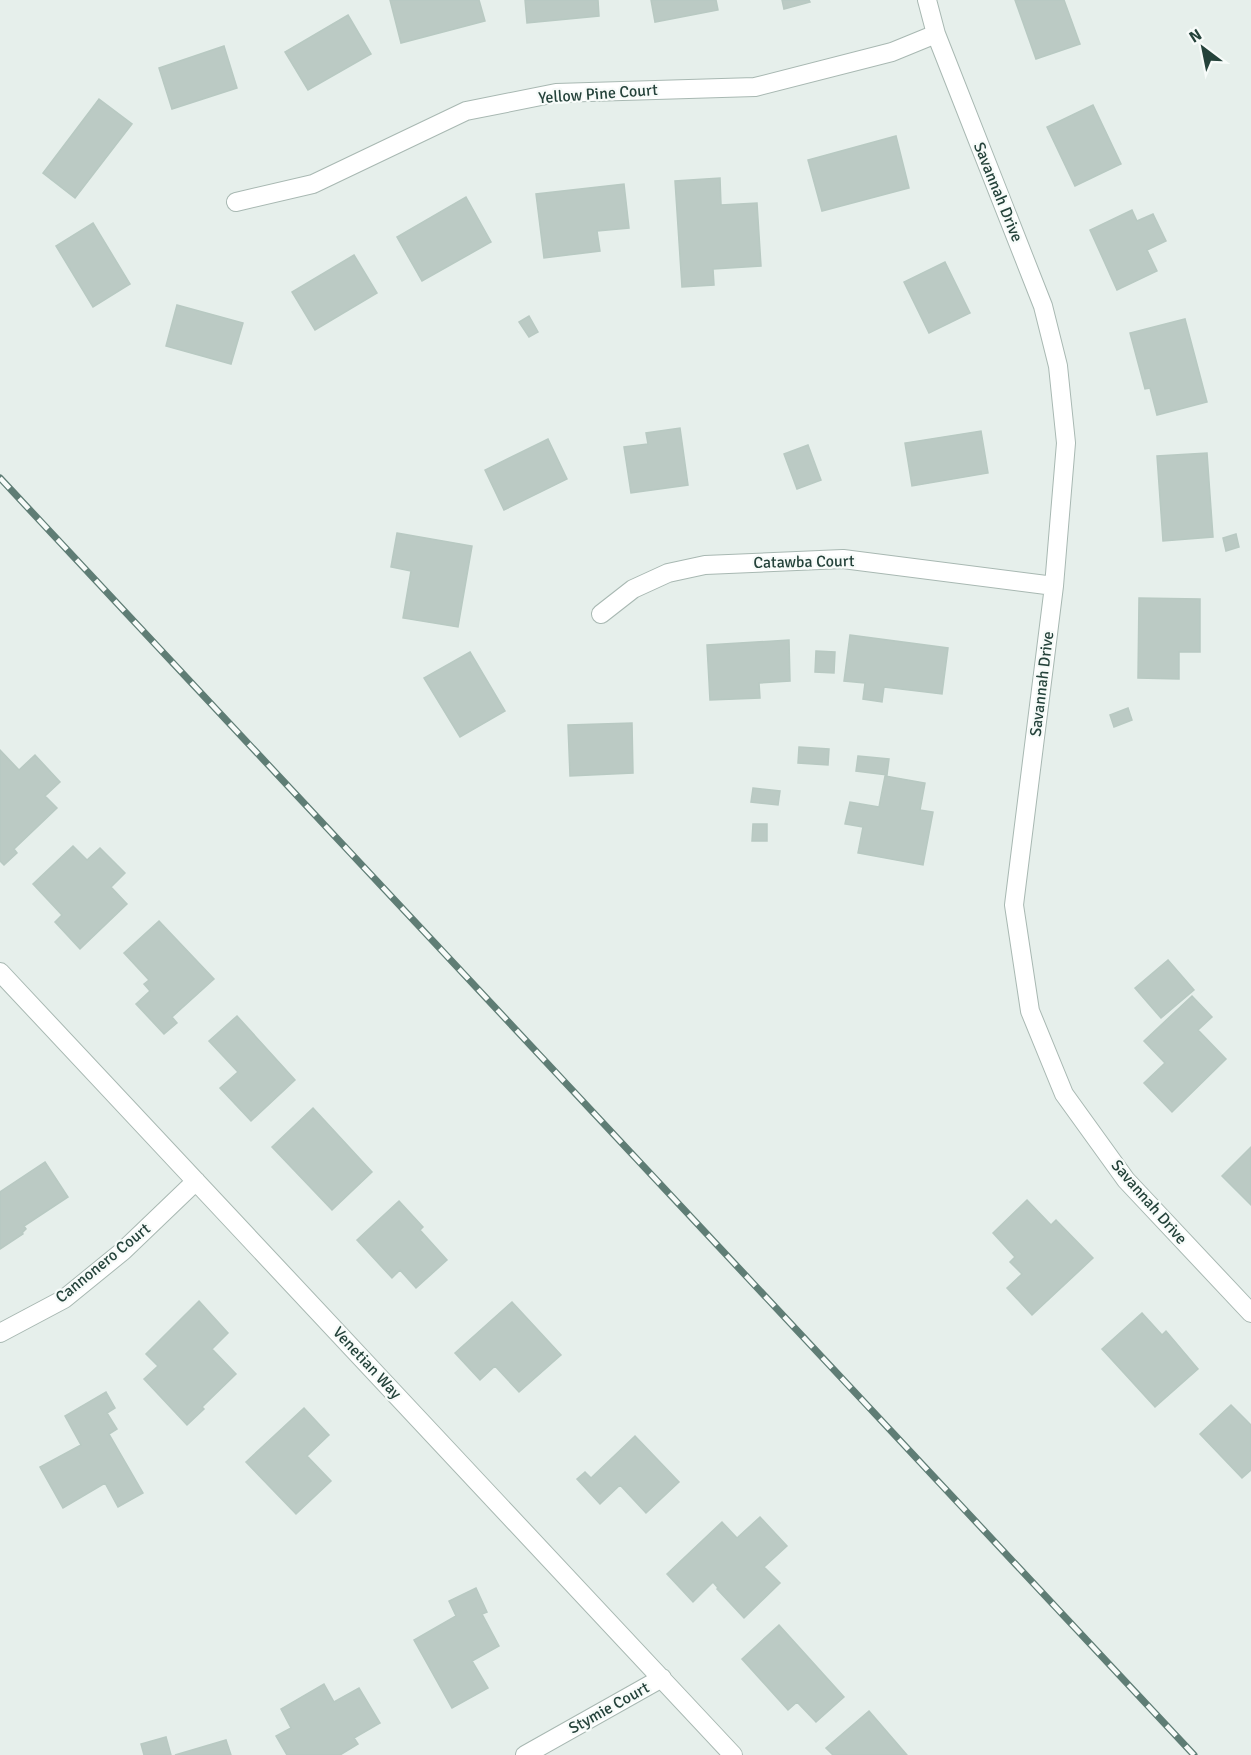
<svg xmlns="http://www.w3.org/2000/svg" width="1251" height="1755" viewBox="0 0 1251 1755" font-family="Signika,sans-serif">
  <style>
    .building { fill: #bbcac4; stroke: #b8c9c2; stroke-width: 1.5 }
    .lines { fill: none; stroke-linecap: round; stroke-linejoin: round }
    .minor-casing { stroke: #a8b8b2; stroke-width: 20 }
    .minor { stroke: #fff; stroke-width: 18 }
    .rail-casing { stroke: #5f7d75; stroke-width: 7 }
    .rail { stroke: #f7fbf9; stroke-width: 4.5; stroke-dasharray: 14; stroke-linecap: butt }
    .labels { text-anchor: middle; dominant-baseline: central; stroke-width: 4.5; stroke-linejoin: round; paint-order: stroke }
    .street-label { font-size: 16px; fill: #24423a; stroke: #f7fbf9 }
  </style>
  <rect width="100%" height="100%" fill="#e6efeb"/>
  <!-- building -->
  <path class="building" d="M390 0H479L485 21 401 43Z
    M525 0H598L599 16 527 23Z
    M651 0H716L718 10 655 22Z
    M782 0H809L810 2 784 9Z
    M1015 0H1064L1080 44 1036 59Z
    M348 15 371 54 308 90 285 52Z
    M224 46 237 88 172 109 159 68Z
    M99 99 132 124 75 198 43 173Z
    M1093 105 1121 164 1075 186 1047 127Z
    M896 136 909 188 822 211 808 160Z
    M720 178 721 205 757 203 761 266 713 269 714 285 682 287 675 181Z
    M624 184 629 228 597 231 600 251 544 258 536 194Z
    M466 197 491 242 422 281 397 237Z
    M1132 210 1137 221 1153 214 1166 241 1147 250 1157 271 1117 290 1090 230Z
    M93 223 130 284 93 307 56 246Z
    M354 255 377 293 315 330 292 292Z
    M945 262 970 313 929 333 904 282Z
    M177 305 243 323 231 364 166 346Z
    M529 316 538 332 529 337 519 322Z
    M1185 319 1207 402 1157 415 1150 388 1145 389 1130 333Z
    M680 428 688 485 631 493 624 447 648 444 646 433Z
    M981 431 988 473 912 486 905 443Z
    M548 439 567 479 504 510 485 470Z
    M808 445 821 480 797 489 784 454Z
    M1207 453 1213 537 1163 541 1157 456Z
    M397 533 472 546 458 627 403 618 411 571 391 567Z
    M1236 534 1239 547 1226 551 1223 538Z
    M1139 598 1200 599V652H1179V679L1138 678Z
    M850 635 948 648 942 694 884 687 882 702 863 699 865 683 844 681Z
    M789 640 790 681 759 683 760 698 710 700 707 645Z
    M816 651 835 652 834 673 815 672Z
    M470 652 505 711 460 737 424 678Z
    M1128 708 1132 720 1114 727 1110 715Z
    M632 723 633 773 570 776 568 725Z
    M799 747 829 749 828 765 798 763Z
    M0 750 19 770 35 755 60 782 45 796 57 808 14 849 17 853 4 865 0 861Z
    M858 756 889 759 887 775 856 771Z
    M885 776 925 783 920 810 933 812 923 865 858 853 863 827 845 824 850 802 879 807Z
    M753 788 780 791 778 805 751 802Z
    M753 824H767V841H752Z
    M73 846 87 860 100 848 125 873 111 887 127 904 80 949 55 922 62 915 33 884Z
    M159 921 214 979 172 1017 177 1023 164 1034 136 1004 150 991 144 984 149 980 124 953Z
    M1168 960 1194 990 1161 1018 1135 988Z
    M1192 996 1212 1017 1198 1030 1226 1059 1172 1112 1144 1083 1165 1063 1144 1041Z
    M237 1016 295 1080 251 1121 220 1088 238 1072 209 1041Z
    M313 1108 372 1172 332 1210 272 1147Z
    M1251 1147V1205L1222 1176Z
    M45 1162 68 1197 24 1226 26 1229 22 1233 23 1234 0 1249V1192Z
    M1027 1200 1051 1225 1056 1220 1093 1258 1032 1315 1007 1288 1022 1274 1010 1262 1015 1257 993 1233Z
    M399 1201 423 1227 420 1230 447 1260 416 1288 400 1270 392 1278 357 1240Z
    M199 1301 228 1333 212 1349 236 1374 202 1407 204 1409 187 1425 144 1379 158 1366 146 1354Z
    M512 1302 561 1355 519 1392 495 1366 480 1380 455 1353Z
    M1142 1313 1162 1335 1166 1331 1198 1369 1155 1407 1102 1349Z
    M106 1392 115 1408 107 1413 117 1429 109 1434 143 1493 118 1507 105 1483 63 1508 40 1467 81 1445 65 1416Z
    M1231 1405 1251 1425V1470L1242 1478 1200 1434Z
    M304 1408 329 1435 307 1456 331 1481 296 1514 246 1462Z
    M635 1436 679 1482 646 1513 620 1485 600 1504 577 1479 585 1472 591 1478Z
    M760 1517 787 1546 764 1567 780 1583 744 1618 717 1589 718 1588 713 1582 693 1602 667 1574 722 1522 737 1538Z
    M476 1588 487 1612 482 1614 499 1646 472 1661 488 1688 452 1708 414 1640 456 1616 449 1601Z
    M779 1625 844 1697 816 1722 797 1702 788 1710 742 1659Z
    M324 1684 334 1702 359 1688 380 1723 354 1738 358 1744 340 1755H287L276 1736 291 1728 281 1709Z
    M869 1711 907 1755H833L826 1748Z
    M166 1737 171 1755H144L141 1744Z
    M226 1740 231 1755H175Z"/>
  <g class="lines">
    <defs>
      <path id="minor" d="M927 0 936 34 1043 306 1058 366 1066 443 1054 586 1014 905 1030 1011 1064 1094 1126 1180 1251 1313
        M236 202 313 184 466 111 556 93 755 87 892 52 936 34
        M601 614 633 589 668 573 705 565 843 559 1054 586
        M0 972 733 1755
        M0 1333 64 1299 123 1251 196 1181
        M525 1755 662 1678"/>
    </defs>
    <!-- minor casing -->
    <use href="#minor" class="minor-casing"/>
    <!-- minor -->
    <use href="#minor" class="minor"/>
    <defs>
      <path id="rail" d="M0 478 1194 1755"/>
    </defs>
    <!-- rail casing -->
    <use href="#rail" class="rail-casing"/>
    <!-- rail -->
    <use href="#rail" class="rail"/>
  </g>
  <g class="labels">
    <!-- street labels -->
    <g class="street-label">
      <text transform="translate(598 94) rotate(-4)">Yellow Pine Court</text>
      <text transform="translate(998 192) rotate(68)">Savannah Drive</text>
      <text transform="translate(804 562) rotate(-1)">Catawba Court</text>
      <text transform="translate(1042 684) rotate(-83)">Savannah Drive</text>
      <text transform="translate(1149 1202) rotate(49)">Savannah Drive</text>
      <text transform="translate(103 1263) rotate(-39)">Cannonero Court</text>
      <text transform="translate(367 1363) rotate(47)">Venetian Way</text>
      <text transform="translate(609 1708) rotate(-29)">Stymie Court</text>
    </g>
  </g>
  <!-- north arrow -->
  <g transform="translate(1203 48) rotate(328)" stroke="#f7fbf9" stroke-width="4.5" paint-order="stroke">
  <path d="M0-4.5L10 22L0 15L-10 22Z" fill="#24423a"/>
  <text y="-9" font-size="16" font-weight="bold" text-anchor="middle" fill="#24423a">N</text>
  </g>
</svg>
